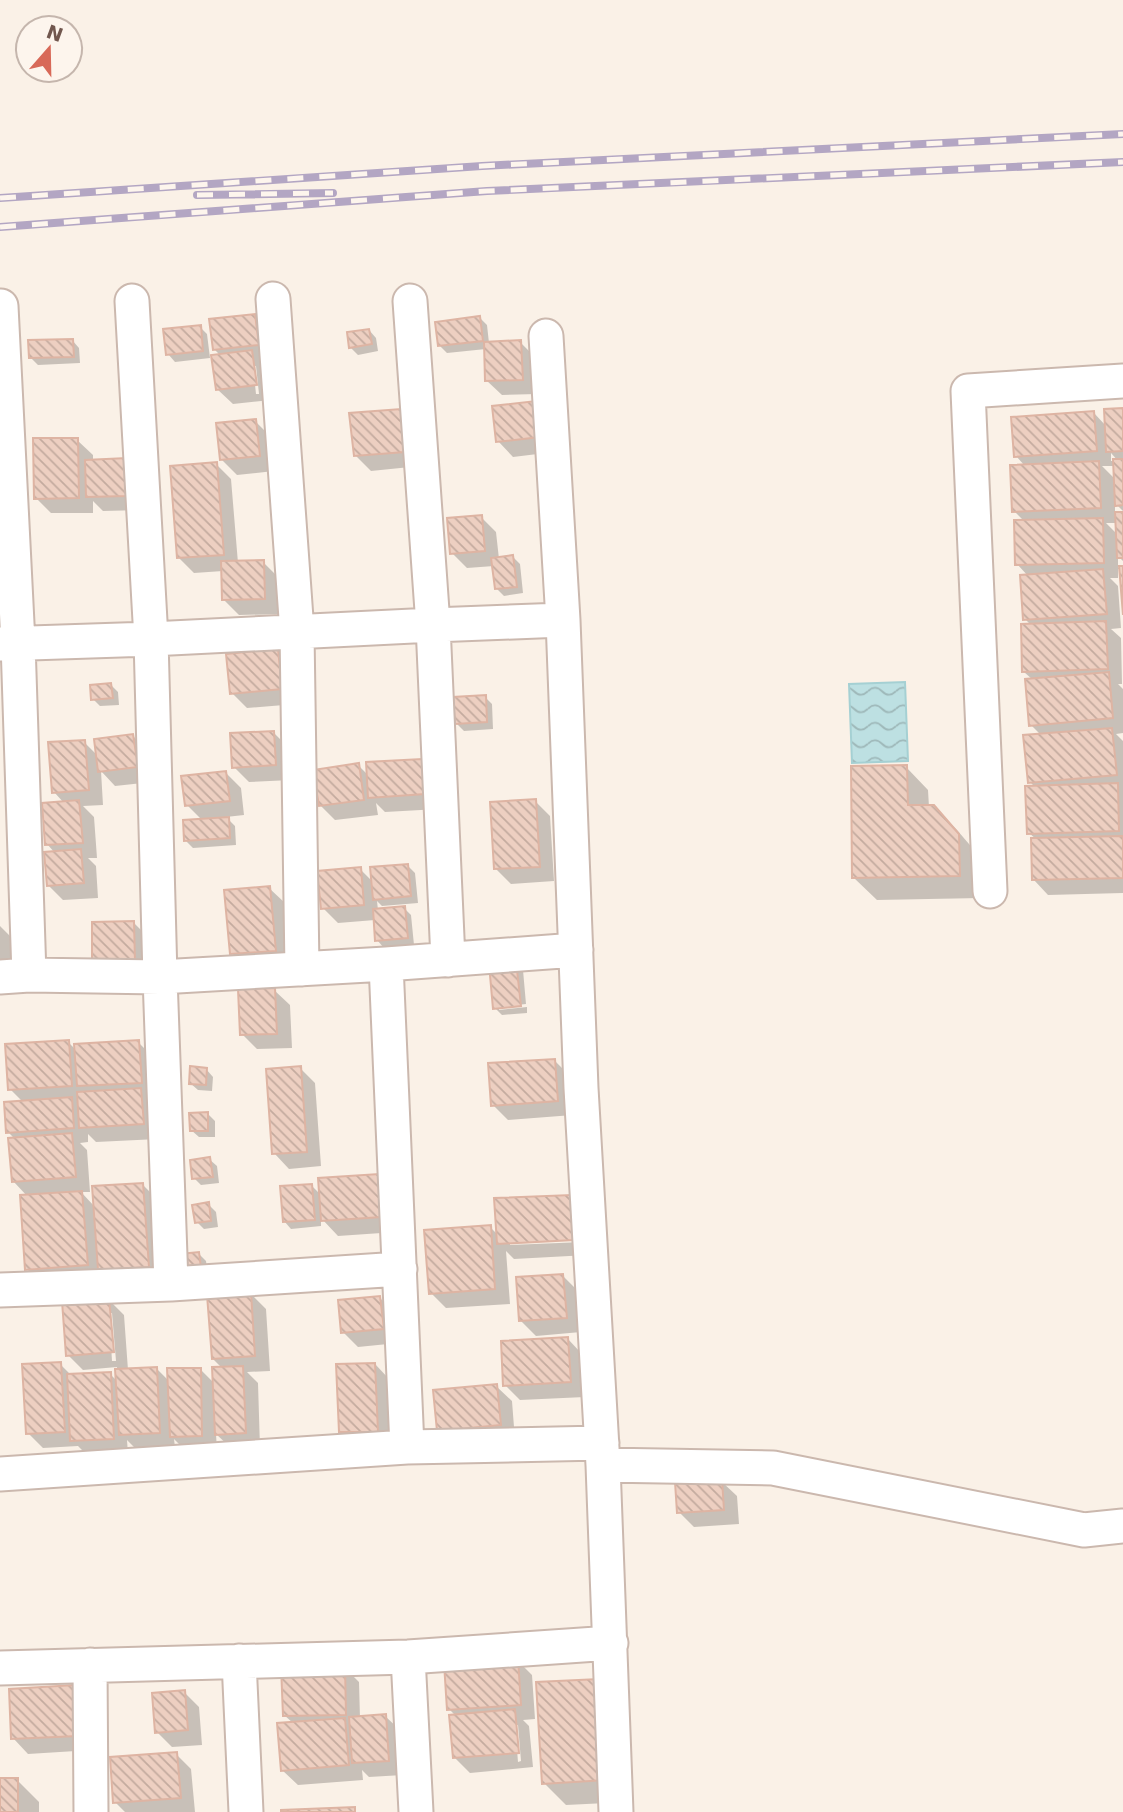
<svg xmlns="http://www.w3.org/2000/svg" width="1123" height="1812" viewBox="0 0 1123 1812" font-family="'DejaVu Sans',sans-serif">
  <style>
    .water { fill: url(#water-waves); stroke: #a5d0d3; stroke-width: 2 }
    .shadow { fill: #0003; fill-rule: evenodd }
    .building { fill: url(#building-back-hatch); stroke: #deb4a3; stroke-width: 2 }
    .lines { fill: none; stroke-linecap: round; stroke-linejoin: round }
    .minor-casing { stroke: #cbb8ae; stroke-width: 37 }
    .minor { stroke: #fff; stroke-width: 33 }
    .rail-casing { stroke: #b3a6c3; stroke-width: 8 }
    .rail { stroke: #fdf5ed; stroke-width: 5; stroke-dasharray: 16; stroke-linecap: butt }
  </style>
  <defs>
    <pattern id="water-waves" width="16" height="10" patternUnits="userSpaceOnUse" patternTransform="scale(1.75)"><rect width="16" height="10" fill="#bde0e2"/><path d="M0 5q4-4 8 0t8 0" fill="none" stroke="#9eb8b9"/></pattern>
    <pattern id="building-back-hatch" width="6" height="6" patternUnits="userSpaceOnUse" patternTransform="scale(1.75)"><rect width="6" height="6" fill="#edcfc1"/><path d="M-1 5l2 2M0 0l6 6M5-1l2 2" fill="none" stroke="#c4ab9f"/></pattern>
  </defs>
  <rect width="100%" height="100%" fill="#faf1e7"/>
  <!-- water -->
  <path class="water" d="M905 682 908 761 852 763 849 684Z"/>
  <!-- shadow -->
  <path class="shadow" d="M255 316 270 331 271 400 233 404 217 389 221 356 214 349ZM253 366H256L259 394H256Z
    M480 318 487 325 489 343 520 342 535 357 537 394 502 395 486 380V349L447 353 440 346Z
    M200 327 207 334 210 358 175 362 168 354Z
    M369 330 376 338 378 351 358 355 351 348Z
    M72 340 79 348 80 363 38 365 31 358Z
    M535 403 554 452 513 457 498 441Z
    M1123 409V511L1115 503V514L1123 513V561L1118 556V568H1123V596L1121 569H1118V578H1110L1118 586 1121 628 1111 629 1121 638 1122 684H1118L1123 689V733L1116 734 1123 741V893L1048 895 1033 879 1036 839 1029 833 1035 787 1030 782 1042 736 1031 725 1033 680 1024 672 1032 626 1025 619 1028 576 1017 564 1024 521 1014 511 1025 466 1016 456 1094 413 1106 426ZM1111 453 1118 461H1111ZM1102 466H1115L1116 480ZM1106 523H1117L1118 535Z
    M400 411 420 466 371 471 355 455Z
    M255 421 270 436 274 471 237 475 221 459Z
    M77 440 93 455V461L143 510 103 511 93 501V513H51L36 498Z
    M216 464 231 479 238 563 263 562 278 577 280 614 239 615 224 600 223 571 194 573 179 558Z
    M481 517 496 532 499 559 513 557 520 564 523 593 504 596 496 588 494 566 467 568 452 553Z
    M277 650 293 666 296 704 247 708 232 693Z
    M111 685 118 692 119 705 100 706 93 699Z
    M485 697 492 704 493 729 464 731 456 723Z
    M274 733 289 748 291 780 249 782 234 767Z
    M133 736 148 751 152 782 115 786 101 771 103 805 83 806 94 817 97 858H88L96 866 98 898 63 900 48 885 55 853 47 844 64 803 54 792 84 742 98 756Z
    M421 761 437 776 439 809 385 812 376 803 378 815 335 820 320 805 358 765 369 776Z
    M906 767 928 790 929 807H934L957 830 981 858V898L877 900 854 878Z
    M226 773 241 788 244 815 226 817 235 826 236 845 193 848 186 841 203 821 187 805Z
    M535 801 550 816 554 881 511 884 496 869Z
    M408 866 415 873 418 903 382 906 377 901 378 910 404 908 411 915 414 945 384 948 377 940 375 920 338 923 323 908 360 869 373 882Z
    M269 888 285 903 290 965 247 968 232 953Z
    M134 923 149 938V977H109Z
    M0 926 12 938 16 977 10 960H0Z
    M491 965 523 970 526 1004 499 1007V1010L527 1007V1013L502 1015 495 1008Z
    M274 990 290 1005 292 1048 257 1049 242 1034Z
    M68 1042 76 1050 138 1042 153 1057 158 1139 96 1142 88 1134V1142L80 1143 87 1150 90 1192H81L95 1207 143 1185 158 1200 163 1282 42 1284 27 1269 28 1197 13 1181 15 1139 8 1132 24 1103 10 1089Z
    M555 1061 570 1076 573 1115 508 1120 493 1105Z
    M300 1068 315 1083 321 1166 289 1169 274 1153Z
    M206 1069 213 1077 212 1091 198 1090 190 1083Z
    M208 1114 215 1121V1137H199L191 1130Z
    M209 1159 217 1166 219 1183 201 1185 194 1178Z
    M378 1176 396 1232 338 1236 321 1218V1226L291 1229 284 1221 311 1185 321 1195Z
    M571 1196 588 1255 514 1259 506 1251 510 1304 446 1308 431 1293 490 1227 498 1235ZM583 1238V1242L510 1245V1242Z
    M208 1204 216 1212 218 1227 204 1229 197 1222Z
    M198 1253 206 1261 208 1275 182 1256Z
    M563 1276 578 1291 581 1332 536 1336 521 1321Z
    M251 1294 266 1309 270 1371 247 1372 258 1383 260 1448 232 1449 216 1434 217 1450 187 1452 174 1439 175 1447 136 1449 127 1440 128 1454 87 1455 78 1446 43 1448 28 1433 60 1364 72 1376 110 1374 118 1382 117 1367 83 1370 68 1355 109 1300 124 1315 128 1370 156 1368 170 1382 200 1369 215 1384 223 1369 213 1359ZM109 1313H112L116 1361H112Z
    M380 1298 395 1313 398 1343 358 1347 343 1332Z
    M567 1338 582 1354 585 1397 520 1400 505 1385Z
    M375 1364 390 1380 392 1446 356 1447 340 1431Z
    M496 1386 512 1401 515 1440 439 1430Z
    M721 1481 737 1496 739 1524 694 1527 679 1512Z
    M517 1660 532 1675 535 1719 523 1720 529 1726 533 1767 470 1773 455 1758 456 1716 449 1709ZM515 1725H518L521 1761 518 1762Z
    M344 1667 359 1682 360 1718 385 1716 401 1731 403 1775 369 1777 362 1770 363 1780 298 1785 282 1770 293 1723 284 1715Z
    M538 1684 627 1802 566 1805 544 1783Z
    M74 1687 92 1750 28 1754 13 1738Z
    M184 1692 199 1707 202 1745 172 1747 157 1732Z
    M176 1754 191 1769 195 1812H125L115 1802Z
    M0 1780H17L39 1802V1812H0Z"/>
  <!-- building -->
  <path class="building" d="M255 314 259 345 213 350 209 319Z
    M480 316 483 341 438 346 435 322Z
    M201 325 203 351 166 355 163 329Z
    M369 329 372 344 349 348 347 332Z
    M73 339 74 357 29 358 28 340Z
    M521 340 523 380 485 381 484 342Z
    M252 350 257 385 216 390 211 355Z
    M536 401 540 437 496 442 492 406Z
    M1123 408V451L1106 452 1104 409Z
    M401 409 405 452 354 456 349 413Z
    M1094 411 1097 451 1014 457 1011 417Z
    M256 419 260 456 220 460 216 423Z
    M33 438H78L79 498 34 499Z
    M127 458 128 496 86 497 85 460Z
    M1113 459H1123V505L1115 506Z
    M1099 461 1101 508 1012 512 1010 465Z
    M217 462 224 555 177 558 170 466Z
    M1115 512H1123V558H1117Z
    M482 515 485 551 450 554 447 518Z
    M1103 518 1104 563 1015 565 1014 520Z
    M513 555 517 587 495 589 491 558Z
    M264 560 265 599 222 600 221 561Z
    M1119 566H1123V615Z
    M1103 569 1107 614 1023 620 1020 575Z
    M1106 621 1108 669 1022 672 1021 624Z
    M278 649 282 689 230 694 226 654Z
    M1109 672 1113 718 1029 726 1025 679Z
    M111 683 113 698 91 700 90 685Z
    M486 695 487 722 455 724 453 697Z
    M1112 728 1117 775 1028 783 1023 735Z
    M274 731 276 765 232 768 230 733Z
    M133 734 138 767 98 772 94 739Z
    M85 740 89 790 52 793 48 742Z
    M422 759 425 794 368 798 366 762Z
    M359 763 364 800 319 806 313 770Z
    M907 765 908 805H934L959 834 960 876 852 878 851 766Z
    M226 771 230 801 185 806 181 776Z
    M1118 783 1119 831 1027 834 1025 786Z
    M536 799 540 867 494 869 490 802Z
    M79 800 83 843 45 845 42 803Z
    M229 817 230 838 184 841 183 820Z
    M1123 836V878L1032 880 1031 838Z
    M81 849 84 883 47 886 44 852Z
    M408 864 411 896 373 900 370 867Z
    M361 867 364 905 321 909 317 871Z
    M270 886 276 951 230 954 224 890Z
    M405 906 408 938 375 941 373 909Z
    M134 921 135 962 92 963V922Z
    M516 961 521 1006 493 1009 489 964Z
    M275 988 277 1034 240 1035 238 989Z
    M69 1040 72 1086 8 1090 5 1044Z
    M139 1040 142 1083 77 1086 74 1044Z
    M555 1059 558 1101 491 1106 488 1063Z
    M190 1066 207 1068 206 1085 189 1084Z
    M301 1066 307 1152 272 1154 266 1069Z
    M141 1088 144 1124 79 1128 77 1092Z
    M72 1097 74 1128 6 1133 4 1102Z
    M208 1112V1131H190L189 1113Z
    M72 1133 76 1177 12 1182 8 1138Z
    M210 1157 213 1177 192 1179 190 1160Z
    M379 1174 382 1217 321 1221 318 1178Z
    M143 1183 149 1267 98 1270 92 1186Z
    M312 1184 315 1220 283 1222 280 1186Z
    M82 1191 88 1265 25 1270 20 1195Z
    M572 1195 574 1240 497 1244 494 1198Z
    M209 1202 211 1221 195 1223 192 1205Z
    M491 1225 495 1289 429 1294 424 1230Z
    M199 1252 201 1268 182 1271 180 1254Z
    M563 1274 567 1318 519 1321 516 1277Z
    M251 1292 255 1356 212 1359 207 1295Z
    M380 1296 384 1329 341 1333 338 1300Z
    M109 1298 114 1352 66 1356 62 1301Z
    M568 1337 571 1382 503 1386 501 1341Z
    M61 1362 65 1432 26 1434 22 1364Z
    M375 1363 378 1432H339L336 1364Z
    M243 1366 246 1433 215 1435 212 1367Z
    M157 1367 160 1433 119 1435 115 1369Z
    M167 1368H201L202 1436 170 1437Z
    M111 1372 114 1439 70 1441 67 1374Z
    M497 1384 501 1425 437 1431 433 1390Z
    M722 1479 724 1510 677 1513 675 1482Z
    M518 1658 521 1705 447 1710 444 1663Z
    M345 1665 346 1715 283 1716 281 1666Z
    M599 1679 606 1780 542 1784 536 1682Z
    M75 1685 78 1736 11 1739 9 1689Z
    M185 1690 188 1730 155 1733 152 1693Z
    M515 1709 519 1753 453 1758 449 1715Z
    M386 1714 389 1761 352 1763 349 1717Z
    M345 1718 349 1765 281 1771 277 1723Z
    M177 1752 181 1798 113 1803 110 1757Z
    M0 1778H18V1812H0Z
    M355 1807V1812H281V1810Z"/>
  <g class="lines">
    <defs>
      <path id="minor" d="M273 299 297 632 302 969
        M132 301 151 639 160 977 171 1284
        M410 301 433 625 448 960
        M1 306 18 643 29 975
        M546 336 563 620 581 1088 603 1465 616 1812
        M0 644 151 639 433 625 563 620
        M990 891 968 391 1123 381
        M386 964 407 1447
        M0 977 29 975 160 977 386 964 576 950
        M0 1290 171 1284 400 1269
        M603 1465 773 1468 1084 1530 1123 1526
        M0 1474 407 1447 602 1443
        M408 1657 416 1812
        M239 1661 246 1812
        M90 1665 91 1812
        M0 1668 408 1657 611 1643"/>
    </defs>
    <!-- minor casing -->
    <use href="#minor" class="minor-casing"/>
    <!-- minor -->
    <use href="#minor" class="minor"/>
    <defs>
      <path id="rail" d="M197 195 333 193
        M0 198 482 166 1123 134
        M0 227 487 191 1123 162"/>
    </defs>
    <!-- rail casing -->
    <use href="#rail" class="rail-casing"/>
    <!-- rail -->
    <use href="#rail" class="rail"/>
  </g>
  <!-- north arrow -->
  <g transform="translate(49 49) rotate(20)"><circle r="33" fill="#fdf5ed" stroke="#c5b6ad" stroke-width="2"/>
  <path d="M0-5L12 26L0 18L-12 26Z" fill="#d86958"/>
  <text y="-10" font-size="19" font-weight="bold" text-anchor="middle" fill="#71574e">N</text>
  </g>
</svg>
